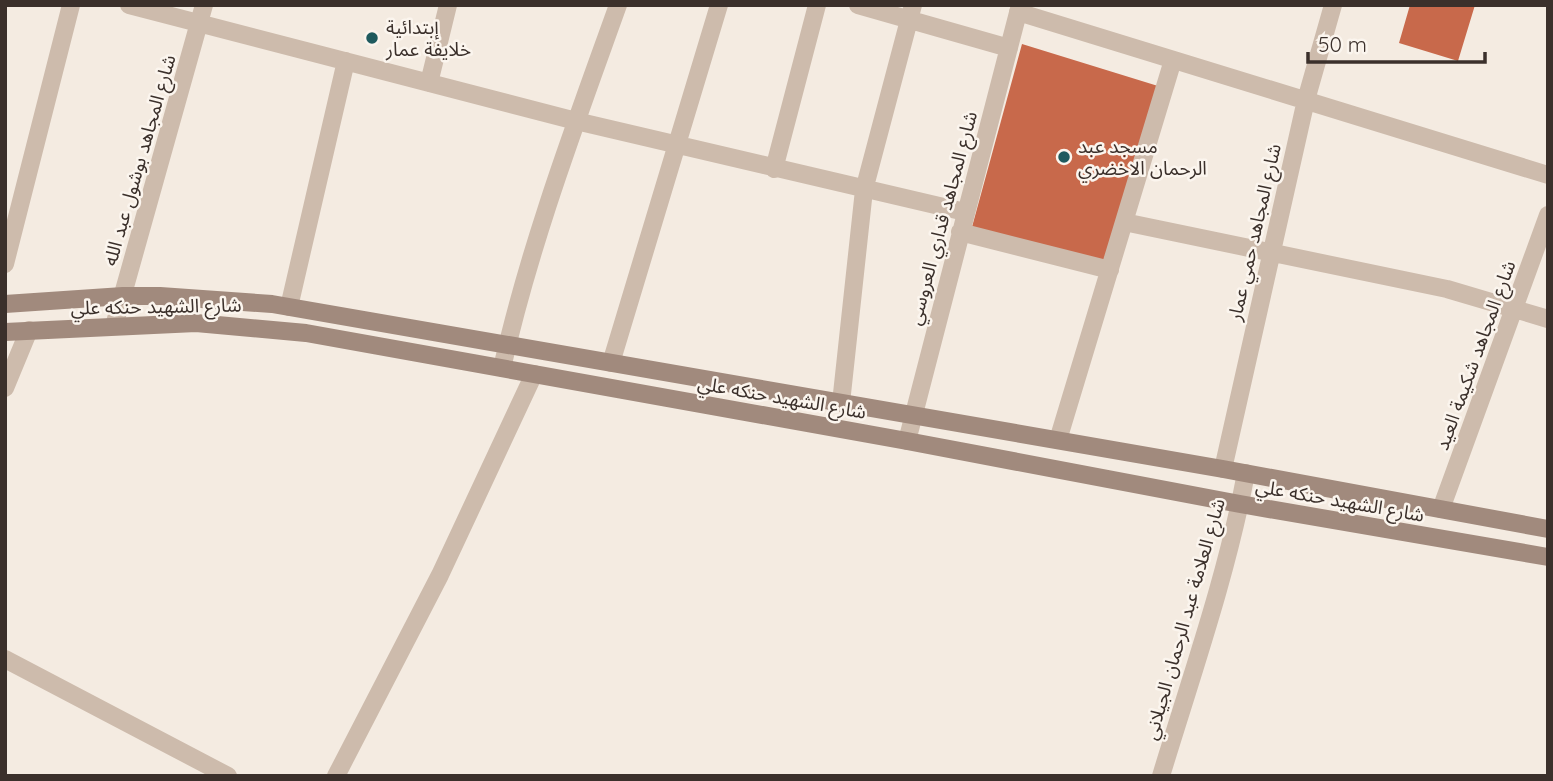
<svg xmlns="http://www.w3.org/2000/svg" width="1553" height="781" viewBox="0 0 1553 781" font-family="Quicksand,'Noto Sans Arabic',sans-serif">
  <style>
    .building { fill: #c8694b }
    .lines { fill: none; stroke-linecap: round; stroke-linejoin: round }
    .minor { stroke: #cdbbac; stroke-width: 18 }
    .secondary { stroke: #a18a7d; stroke-width: 18 }
    .poi-dot { fill: #1f5a5e; stroke: #fbf5ee; stroke-width: 2.5 }
    .labels { text-anchor: middle; dominant-baseline: central; stroke-width: 5; stroke-linejoin: round; paint-order: stroke }
    .poi-label { font-size: 19px; fill: #3b302b; stroke: #fbf5ee; text-anchor: start }
    .street-label { font-size: 19px; fill: #3b302b; stroke: #fbf5ee }
  </style>
  <rect width="100%" height="100%" fill="#f4ebe1"/>
  <!-- building -->
  <path class="building" d="M1410 5H1475L1458 61 1399 43Z
    M1022 44 1158 86 1104 261 972 227Z"/>
  <g class="lines">
    <!-- minor -->
    <path class="minor" d="M129 5 576 121 965 212
      M858 5 1009 48
      M1018 12 1548 175
      M429 83 448 5
      M774 169 817 5
      M1124 222 1447 289 1548 319
      M960 232 1110 270
      M5 264 71 5
      M289 307 346 61
      M114 326 204 5
      M611 363 719 5
      M502 368C530 244 575 125 618 5
      M5 388 29 330
      M841 403 864 190 913 5
      M1058 440 1173 60
      M907 441 1020 5
      M1223 469 1306 100 1333 5
      M1441 509 1548 215
      M5 659 228 776
      M336 776 440 575 534 374
      M1161 776C1191 677 1227 575 1246 473"/>
    <!-- secondary -->
    <path class="secondary" d="M5 304 123 296H160L272 304 1223 469 1548 529
      M5 332 196 323 306 333 907 441 1240 504 1548 557"/>
  </g>
  <!-- markers -->
  <g class="poi-dot">
    <circle cx="372" cy="38" r="7"/>
    <circle cx="1064" cy="157" r="7"/>
  </g>
  <g class="labels">
    <!-- poi labels -->
    <g class="poi-label">
      <text x="386" y="27">إبتدائية<tspan x="386" dy="22">خلايفة عمار</tspan></text>
      <text x="1078" y="146">مسجد عبد<tspan x="1078" dy="22">الرحمان الاخضري</tspan></text>
    </g>
    <!-- street labels -->
    <g class="street-label">
      <text transform="translate(139 160) rotate(-74)">شارع المجاهد بوشول عبد الله</text>
      <text transform="translate(942 218) rotate(-75)">شارع المجاهد قداري العروسي</text>
      <text transform="translate(1254 232) rotate(-77)">شارع المجاهد حمي عمار</text>
      <text transform="translate(156 306) rotate(-1)">شارع الشهيد حنكه علي</text>
      <text transform="translate(1475 355) rotate(-70)">شارع المجاهد شكيمة العيد</text>
      <text transform="translate(782 397) rotate(10)">شارع الشهيد حنكه علي</text>
      <text transform="translate(1340 500) rotate(10)">شارع الشهيد حنكه علي</text>
      <text transform="translate(1184 619) rotate(-74)">شارع العلامة عبد الرحمان الجيلاني</text>
    </g>
  </g>
  <!-- border -->
  <rect width="1553" height="781" fill="none" stroke="#3b302b" stroke-width="14"/>
  <!-- scale -->
  <path d="M1308 52v10h177v-10" fill="none" stroke="#3b302b" stroke-width="3.5"/>
  <text x="1318" y="52" font-size="21" fill="#3b302b" stroke="#fbf5ee" stroke-width="5" paint-order="stroke">50 m</text>
</svg>
